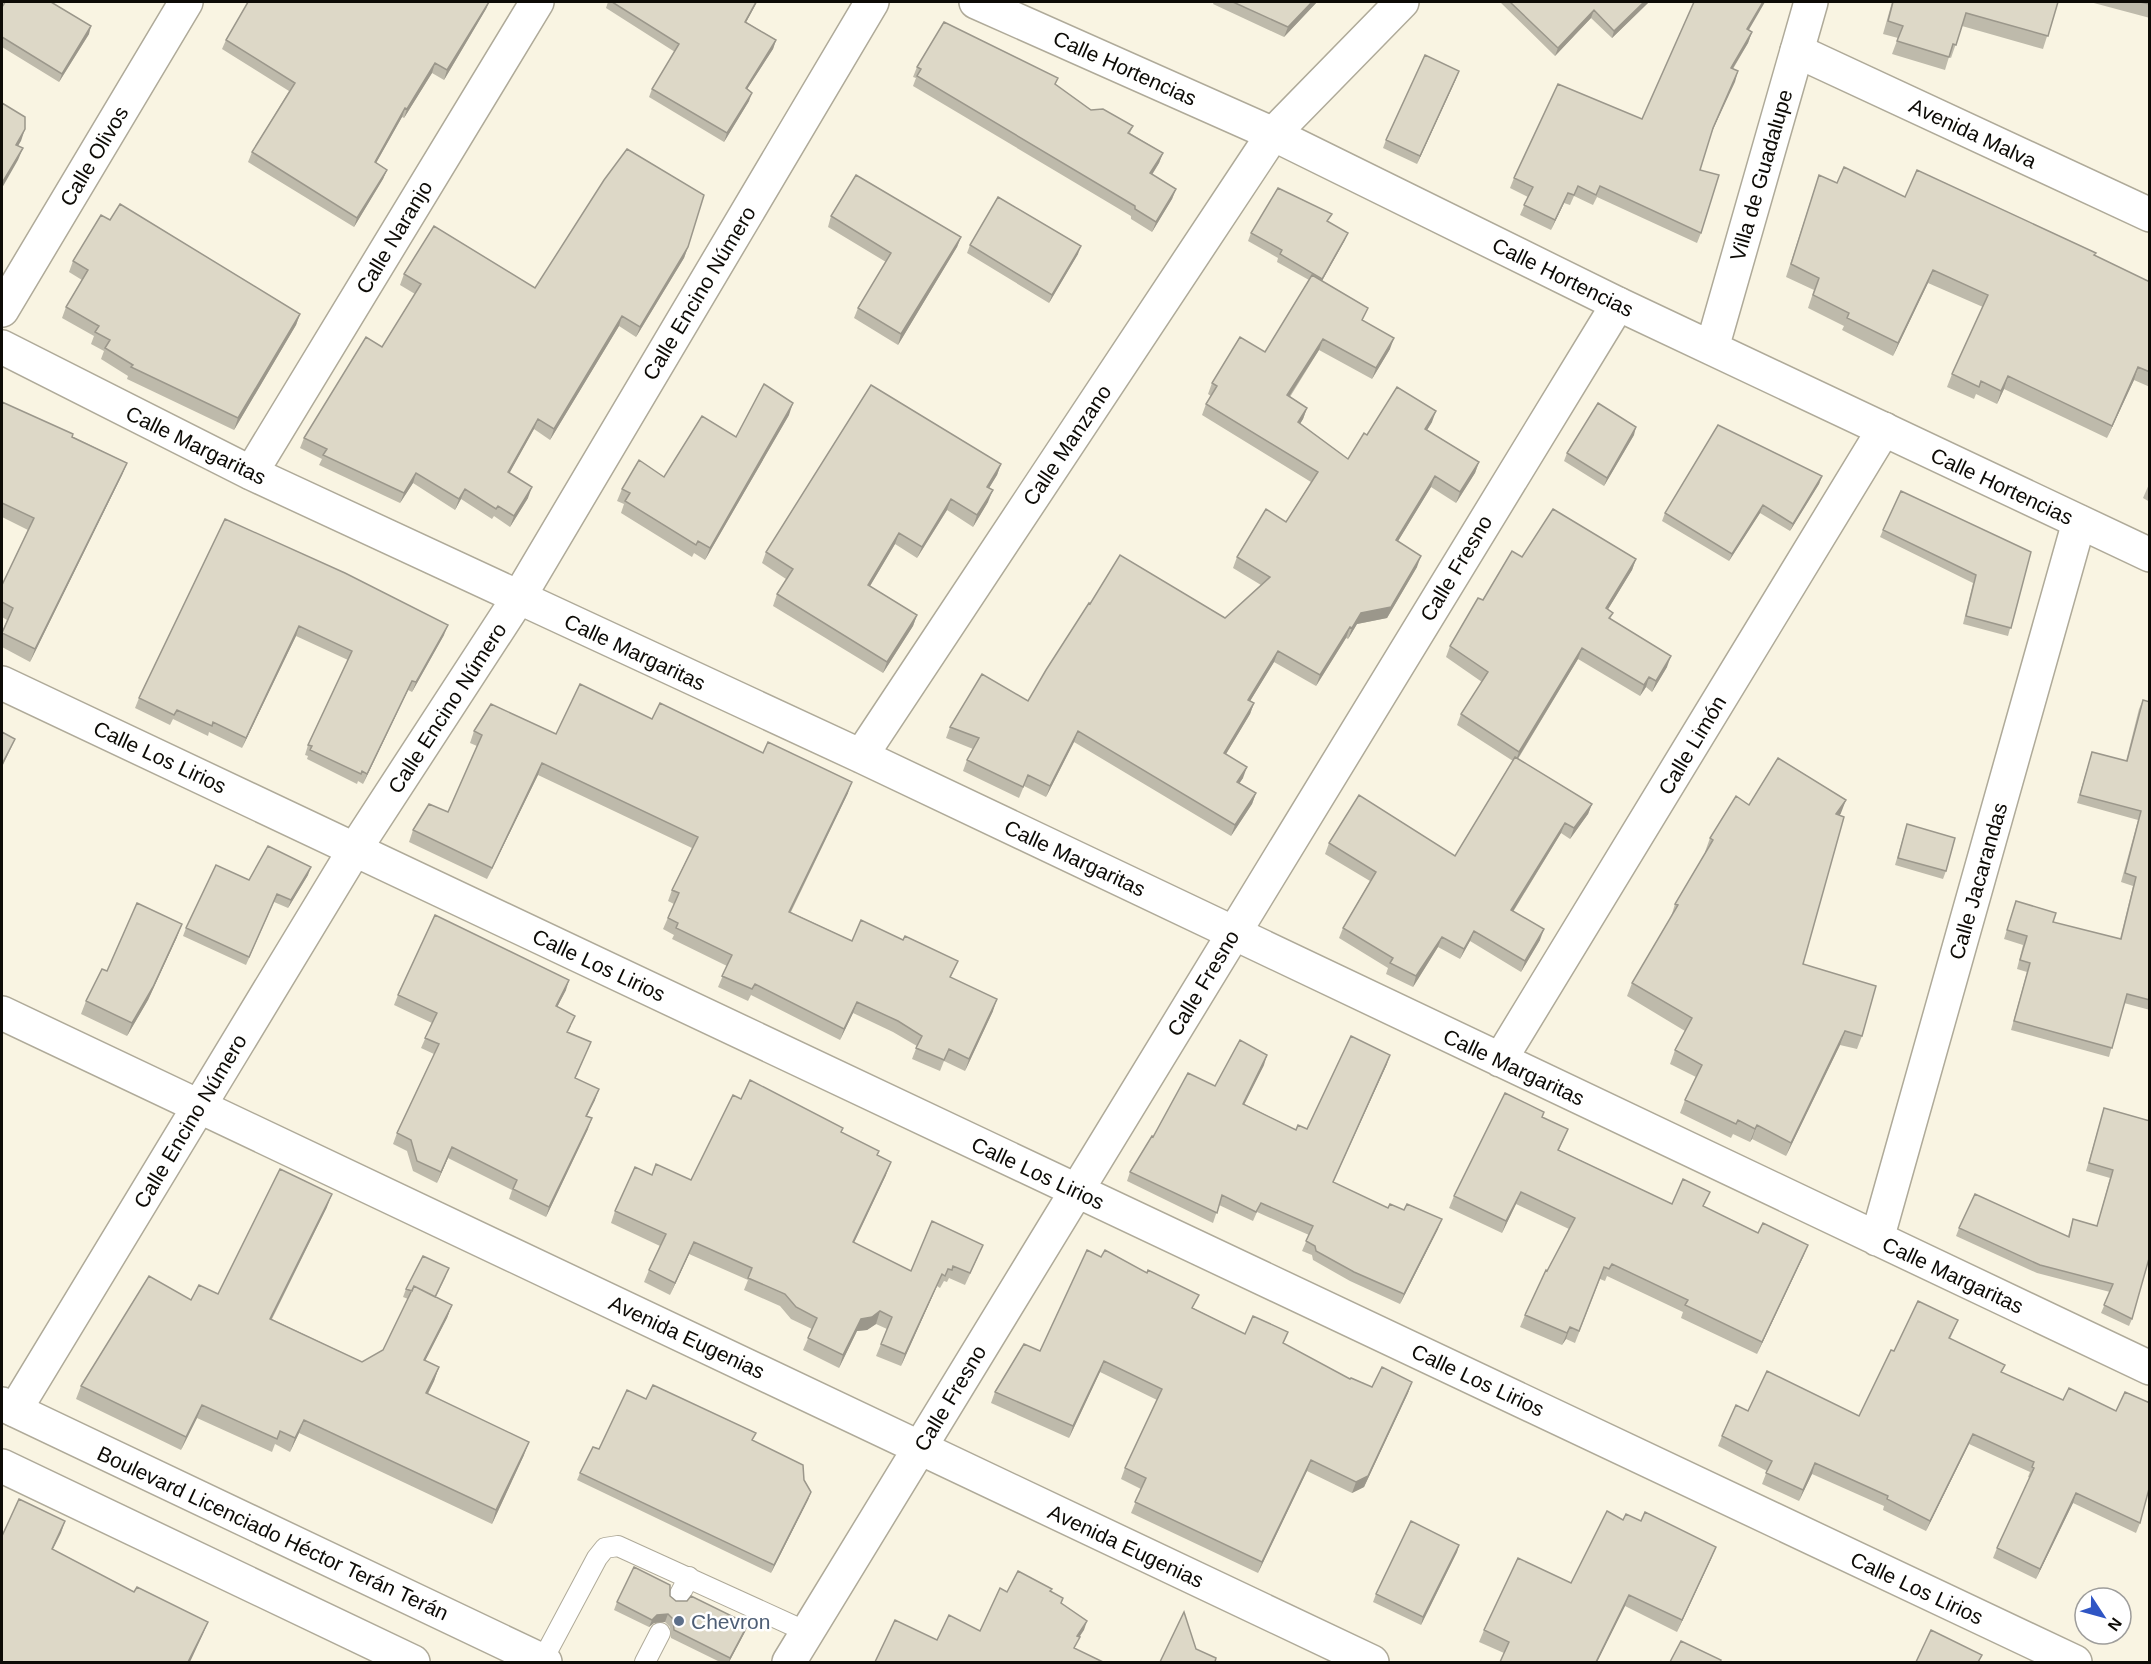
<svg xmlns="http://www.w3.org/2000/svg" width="2151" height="1664" viewBox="0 0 2151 1664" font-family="Arial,sans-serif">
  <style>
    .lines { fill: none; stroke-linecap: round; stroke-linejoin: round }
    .lane-casing { stroke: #afaa99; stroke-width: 22 }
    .street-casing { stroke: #afaa99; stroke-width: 36 }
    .secondary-casing { stroke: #afaa99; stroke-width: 36 }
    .primary-casing { stroke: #afaa99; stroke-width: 36 }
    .lane { stroke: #fff; stroke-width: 20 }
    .street { stroke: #fff; stroke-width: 33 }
    .secondary { stroke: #fff; stroke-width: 33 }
    .primary { stroke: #fff; stroke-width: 33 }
    .wall { fill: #bebaab }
    .shaded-wall { fill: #9b978b }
    .building { fill: #ddd8c7; stroke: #9b978b; stroke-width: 1.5 }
    .service-dot { fill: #5c6f8a; stroke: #fff; stroke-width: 2 }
    .labels { text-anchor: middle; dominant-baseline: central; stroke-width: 5; stroke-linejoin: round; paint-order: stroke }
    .street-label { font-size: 21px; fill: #0d0b06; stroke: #fff }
    .service-label { font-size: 21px; fill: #4e5e75; stroke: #fff; text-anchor: start }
  </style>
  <rect width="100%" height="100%" fill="#f9f4e2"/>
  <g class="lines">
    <defs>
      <path id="lane" d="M678 1598 689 1577
        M542 1661 597 1558 605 1548 618 1546 807 1632
        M645 1662 660 1633"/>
      <path id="street" d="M1797 51 2150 215
        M2 310 186 2
        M2 347 251 473 861 756 2150 1368
        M251 473 537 2
        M2 683 2075 1662
        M861 756 1273 134 1402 2
        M2 1013 1372 1662
        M1500 1060 1884 429
        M1877 1239 2079 522
        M15 1410 355 849 519 597 872 2
        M789 1662 1618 304"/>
      <path id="secondary" d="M976 2 1273 134 1618 304 2150 555
        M1712 348 1811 2"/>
      <path id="primary" d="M2 1404 545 1662
        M2 1466 413 1662"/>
    </defs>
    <!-- lane casing -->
    <use href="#lane" class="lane-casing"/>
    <!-- street casing -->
    <use href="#street" class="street-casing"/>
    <!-- secondary casing -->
    <use href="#secondary" class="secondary-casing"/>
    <!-- primary casing -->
    <use href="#primary" class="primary-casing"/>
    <!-- lane -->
    <use href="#lane" class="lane"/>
    <!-- street -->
    <use href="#street" class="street"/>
    <!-- secondary -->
    <use href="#secondary" class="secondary"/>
    <!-- primary -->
    <use href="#primary" class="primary"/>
  </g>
  <!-- wall -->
  <path class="wall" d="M489 2 486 9 444 80 432 73 404 118 402 117 376 163 387 170 383 179 354 227 248 162 252 152 289 91 222 49 226 40Z
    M608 2H757L746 22 776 40 773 49 747 89 749 101 724 142 649 97 652 89 675 52 606 8Z
    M1214 2H1317L1284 37 1213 4Z
    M1500 2H1649L1612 38 1591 18 1555 56Z
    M1892 2H2058L2043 49 1962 26 1951 58 1949 57 1945 70 1892 54 1898 38 1883 34Z
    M2090 2H2150V18Z
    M2 7 89 34 59 82 2 47Z
    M1748 30 1752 32 1748 43 1733 69 1738 71 1711 134 1700 170 1701 233 1697 243 1597 197 1593 205 1574 196 1570 205 1564 203 1551 230 1520 215 1528 197 1510 188 1514 178 1642 119Z
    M917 67 1056 85 1091 110 1133 126 1130 133 1163 153 1159 163 1152 175 1176 189 1172 199 1152 232 1131 219V216L913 86 916 78 913 77Z
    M1456 79 1417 164 1383 148 1386 140Z
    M1819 175 1837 183 1905 197 2095 256 2150 282V387L2134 380 2107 438 2004 389 1997 404 1976 394 1974 399 1947 387 1952 374 1983 307 1928 283 1893 356 1842 330 1844 326 1808 308 1814 290 1786 277Z
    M831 216 961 237 957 247 898 345 854 318 858 308 886 262 828 227Z
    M110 220 300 314 296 325 234 430 127 379 128 376 101 359 104 351 91 344 94 336 62 318 66 307 82 280 69 272 73 261Z
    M1329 222 1345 240 1322 281 1364 321 1390 349 1372 379 1319 350 1290 397 1307 408 1303 419 1300 424 1348 459 1367 435 1432 422 1427 430 1479 462 1475 473 1456 503 1431 487 1398 541 1417 567 1387 618 1357 624 1348 639 1346 638 1316 686 1274 662 1250 701 1254 703 1250 714 1226 754 1243 778 1239 783 1256 793 1252 804 1231 836 1074 742 1046 797 1024 786 1019 798 963 771 967 760 973 749 946 738 950 727 1028 701 1090 604 1225 618 1261 585 1233 568 1237 557 1286 522 1311 482 1202 415 1206 404 1211 396 1208 394 1212 383 1265 352 1309 280 1277 262 1278 258 1248 241 1251 233Z
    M970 245 1078 254 1049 303 967 253Z
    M688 247 684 258 636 337 619 326 550 440 534 429 509 473 528 498 510 527 494 516 492 519 461 499 455 510 413 483 400 503 319 465 322 459 300 448 304 438 382 347 415 294 400 285 404 274 535 288Z
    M2 402 127 463 122 475 30 662 2 647V632L7 620 2 617V585L28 530 2 517Z
    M789 415 705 560 694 553 692 557 621 513 624 504 617 501 622 489 664 477 736 437Z
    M1634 435 1604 486 1564 461 1567 453Z
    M1001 464 997 475 989 488 988 502 973 527 947 510 917 558 895 544 870 586 917 615 913 626 883 673 773 606 777 594 786 579 762 563 766 552Z
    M1822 476 1819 484 1790 531 1760 513 1729 561 1662 521 1665 513Z
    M2150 482V502L2143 498Z
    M225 519 444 635 412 692 408 690 363 784 358 781 357 784 307 759 308 756 305 755 308 745 348 660 296 636 242 748 209 732 208 736 173 719 170 725 135 708 139 698Z
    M1883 530 2031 552 2008 636 1963 624 1973 583 1880 537Z
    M1522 557 1636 559 1632 570 1608 609 1613 613 1610 619 1667 667 1652 692 1646 687 1640 696 1578 659 1518 759 1592 804 1588 814 1570 839 1561 833 1513 912 1540 940 1521 972 1470 941 1460 959 1438 947 1413 987 1386 974 1388 968 1339 938 1343 928 1370 881 1325 854 1329 843 1455 856 1513 761 1457 725 1461 714 1482 682 1446 657 1450 646 1483 600Z
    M2143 700 2150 702V1010L2124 1003 2109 1057 2011 1030 2027 972 2017 969 2023 945 2004 939 2016 901 2053 922 2120 939 2133 886 2121 882 2138 820 2077 803 2092 752 2126 761 2139 709Z
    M652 719 848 793 791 912 852 941 903 940 958 961 951 977 993 1011 965 1071 944 1061 940 1071 912 1059 917 1046 893 1032 853 1013 840 1040 751 995 748 1001 718 987 727 966 672 939 674 935 663 929 674 904 668 901 672 890 692 848 538 775 487 879 409 842 413 830 448 812 477 746 470 743 474 731 556 734Z
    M1749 805 1841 813 1839 816 1803 964 1862 1036 1857 1049 1840 1045 1786 1156 1752 1139 1750 1142 1733 1134 1731 1138 1680 1113 1685 1100 1696 1077 1670 1064 1675 1050 1685 1031 1627 996 1632 983 1671 917 1675 904 1706 852H1705L1710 838Z
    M1907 824 1946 871 1943 879 1895 865Z
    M308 875 288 908 274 902 246 965 183 936 186 928 249 880Z
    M177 937 148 1000 127 1036 81 1014 86 1001 107 971Z
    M566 990 557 1007 571 1026 568 1032 591 1042 575 1079 595 1100 587 1116 588 1129 546 1217 509 1199 512 1190 448 1158 437 1183 413 1171 407 1151 393 1144 397 1133 434 1054 421 1048 432 1023 394 1005 398 995Z
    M1387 1064 1333 1182 1388 1208 1438 1229 1400 1304 1350 1281 1313 1260 1312 1255 1302 1251 1309 1235 1257 1212 1253 1221 1219 1205 1213 1223 1127 1181 1130 1172 1153 1137 1215 1086 1264 1065 1244 1104 1296 1130 1307 1129Z
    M741 1099 842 1132 878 1155 886 1175 854 1243 911 1271 978 1257 965 1285 949 1278 947 1282 944 1281 940 1288 937 1286 901 1366 876 1356 887 1329 876 1324 867 1330 857 1331 839 1368 803 1350 812 1329 791 1319 780 1306 744 1290 748 1280 689 1254 670 1295 644 1282 649 1270 660 1246 611 1223 615 1211 652 1175 691 1180Z
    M2104 1108 2150 1121 2132 1319 2129 1326 2101 1313 2110 1292 2037 1273 1956 1236 1959 1228 2068 1236 2073 1219 2097 1226 2110 1178 2086 1171Z
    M1544 1112 1542 1117 1568 1129 1559 1150 1672 1204 1705 1207 1758 1233 1808 1245 1803 1257 1757 1354 1681 1318 1683 1312 1607 1276 1605 1281 1600 1279 1575 1343 1566 1339 1562 1345 1520 1327 1525 1315 1569 1229 1516 1204 1502 1233 1449 1208 1454 1196Z
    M327 1207 272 1319 362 1362 383 1350 408 1299 403 1297 406 1289 446 1276 436 1297 452 1305 447 1318 425 1360 439 1367 434 1381 428 1394 524 1455 492 1524 299 1433 290 1452 275 1444 272 1452 197 1418 181 1450 76 1399 81 1386 191 1300 218 1294Z
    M1193 1308 1245 1334 1284 1344 1350 1379 1372 1387 1412 1382 1408 1393 1364 1487 1352 1493 1307 1471 1258 1573 1131 1513 1141 1489 1121 1479 1125 1468 1157 1400 1100 1372 1069 1438 991 1403 995 1392 1040 1351Z
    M1958 1320 1950 1339 2005 1365 2002 1372 2140 1523 2136 1533 2073 1503 2036 1579 1993 1558 1997 1548 2030 1478 2028 1477 2030 1472 1969 1444 1926 1531 1883 1510 1884 1506 1812 1474 1799 1501 1762 1484 1767 1471 1718 1446 1722 1436 1748 1411 1859 1416 1894 1351Z
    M646 1399 753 1441 804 1480 811 1492 808 1500 771 1573 577 1480 580 1473 599 1449Z
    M1623 1520 1641 1521 1716 1547 1711 1559 1677 1632 1625 1606 1597 1662H1500L1504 1653 1479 1642 1484 1630 1571 1583Z
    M1459 1545 1457 1552 1421 1625 1373 1602 1376 1594Z
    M670 1596 676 1601 748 1624 745 1632 729 1662H720L671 1638 670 1627 665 1622 654 1623 649 1627 614 1610 617 1602Z"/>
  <!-- shaded-wall -->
  <path class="shaded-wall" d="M489 2 486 9 444 80 447 70Z
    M756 2H757L742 30 745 22Z
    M1312 2H1317L1284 37 1288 27Z
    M1644 2H1649L1612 38 1614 31Z
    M1763 2H1765L1743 40 1747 29Z
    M1594 10 1591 18 1555 56 1558 48Z
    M91 26 89 34 59 82 62 74Z
    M1752 32 1748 43 1727 78 1731 68Z
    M776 40 773 49 742 97 746 88Z
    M435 63 432 73 404 118 407 109Z
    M1459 71 1456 79 1417 164 1420 156Z
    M1738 71 1735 82 1709 138 1713 128Z
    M752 93 749 101 724 142 727 133Z
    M405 108 402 117 371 172 375 162Z
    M25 129 21 141 12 156 16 145Z
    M23 148 18 160 2 188V183Z
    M1163 153 1159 163 1146 184 1150 173Z
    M387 170 383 179 354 227 357 218Z
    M1176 189 1172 199 1152 232 1156 222Z
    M1568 193 1564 203 1551 230 1555 220Z
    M1348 233 1345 240 1319 286 1322 279Z
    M961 237 957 247 898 345 901 334Z
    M1081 246 1078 254 1049 303 1052 295Z
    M688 247 684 258 636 337 640 327Z
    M1933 270 1928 283 1893 356 1898 343Z
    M300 314 296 325 234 430 238 418Z
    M622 316 619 326 550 440 554 429Z
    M1394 338 1390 349 1372 379 1376 368Z
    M1323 339 1319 350 1283 406 1287 395Z
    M2138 367 2134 380 2107 438 2112 426Z
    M2008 376 2004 389 1997 404 2001 391Z
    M793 403 789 415 705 560 710 548Z
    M1307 408 1303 419 1294 433 1298 422Z
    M1436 411 1432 422 1421 440 1425 429Z
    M538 419 534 429 504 483 508 472Z
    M1636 427 1634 435 1604 486 1607 478Z
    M1479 462 1475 473 1456 503 1460 492Z
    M127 463 122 475 30 662 35 649Z
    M1001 464 997 475 983 498 987 487Z
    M416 473 413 483 400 503 404 493Z
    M1435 476 1431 487 1392 551 1396 540Z
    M1822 476 1819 484 1790 531 1793 524Z
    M532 487 528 498 510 527 514 516Z
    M465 489 461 499 455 510 459 499Z
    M993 490 988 502 973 527 977 515Z
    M951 499 947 510 917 558 922 547Z
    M1763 505 1760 513 1729 561 1732 554Z
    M899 533 895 544 864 596 868 585Z
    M1421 556 1417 567 1387 618 1357 624 1348 639 1352 628 1361 613Z
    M1636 559 1632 570 1602 619 1606 608Z
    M917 615 913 626 883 673 887 662Z
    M448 625 444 635 412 692 416 682Z
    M299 626 296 636 242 748 246 738Z
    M1350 627 1346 638 1316 686 1320 675Z
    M1582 648 1578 659 1515 763 1519 752Z
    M1278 651 1274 662 1244 711 1248 700Z
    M1671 656 1667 667 1652 692 1656 681Z
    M1649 677 1646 687 1640 696 1644 685Z
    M412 681 408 690 363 784 367 774Z
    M1254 703 1250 714 1220 764 1224 753Z
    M1078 731 1074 742 1046 797 1050 786Z
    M15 739 11 748 2 767V764Z
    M542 763 538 775 487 879 492 868Z
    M1247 767 1243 778 1233 793 1237 782Z
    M852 782 848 793 785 923 789 912Z
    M1256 793 1252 804 1231 836 1235 825Z
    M1846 800 1841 813 1831 828 1836 814Z
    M1592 804 1588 814 1570 839 1574 828Z
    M1565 823 1561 833 1507 921 1511 910Z
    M311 867 308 875 288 908 291 900Z
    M182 924 177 937 148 1000 127 1036 132 1023Z
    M1544 929 1540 940 1521 972 1525 961Z
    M1474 931 1470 941 1460 959 1464 949Z
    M1442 937 1438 947 1413 987 1416 976Z
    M569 980 566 990 552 1017 556 1006Z
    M997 999 993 1011 965 1071 969 1059Z
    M857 1002 853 1013 840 1040 844 1029Z
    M1845 1031 1840 1045 1786 1156 1791 1143Z
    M1267 1055 1264 1065 1240 1113 1243 1104Z
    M1390 1055 1387 1064 1329 1191 1333 1182Z
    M599 1089 595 1100 582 1126 586 1116Z
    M592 1118 588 1129 546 1217 549 1207Z
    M1757 1125 1752 1139 1750 1142 1755 1129Z
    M452 1147 448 1158 437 1183 441 1172Z
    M891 1162 886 1175 848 1255 853 1242Z
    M1521 1192 1516 1204 1502 1233 1506 1221Z
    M332 1194 327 1207 265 1332 270 1319Z
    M1442 1219 1438 1229 1400 1304 1404 1294Z
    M694 1242 689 1254 670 1295 675 1283Z
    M1808 1245 1803 1257 1757 1354 1762 1342Z
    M942 1274 937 1286 901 1366 905 1354Z
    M452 1305 447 1318 419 1373 424 1360Z
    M880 1311 876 1324 867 1330 857 1331 839 1368 843 1355 861 1319Z
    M1570 1327 1566 1339 1562 1345 1567 1333Z
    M1104 1361 1100 1372 1069 1438 1073 1426Z
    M439 1367 434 1381 421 1407 426 1393Z
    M1412 1382 1408 1393 1364 1487 1352 1493 1356 1482Z
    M202 1405 197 1418 181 1450 186 1437Z
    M304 1420 299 1433 290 1452 295 1438Z
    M1973 1434 1969 1444 1926 1531 1930 1521Z
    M529 1442 524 1455 492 1524 496 1510Z
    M1311 1460 1307 1471 1258 1573 1262 1562Z
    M1815 1463 1812 1474 1799 1501 1803 1490Z
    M811 1492 808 1500 771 1573 774 1565Z
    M2076 1493 2073 1503 2036 1579 2040 1569Z
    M65 1521 61 1533 47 1561 52 1549Z
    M1459 1545 1457 1552 1421 1625 1423 1617Z
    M1716 1547 1711 1559 1677 1632 1682 1620Z
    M1629 1595 1625 1606 1597 1662H1596Z
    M668 1614 665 1622 654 1623 649 1627 652 1620 657 1615Z
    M1087 1621 1084 1630 1074 1645 1077 1636Z
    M208 1622 203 1634 190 1662H188Z
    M748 1624 745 1632 729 1662 730 1658Z"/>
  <!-- building -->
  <path class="building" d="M5 2H51L91 26 62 74 2 37V7Z
    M248 2H489L447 70 435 63 407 109 405 108 375 162 387 170 357 218 252 152 295 83 226 40Z
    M612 2H756L745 22 776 40 746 88 752 93 727 133 652 89 679 44Z
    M1233 2H1312L1288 27Z
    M1510 2H1644L1614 31 1594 10 1558 48Z
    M1694 2H1763L1747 29 1752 32 1731 68 1738 71 1713 128 1700 170 1719 175 1701 233 1600 186 1596 195 1578 186 1574 195 1568 193 1555 220 1524 205 1533 187 1514 178 1558 84 1642 119Z
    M1893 2H2058L2048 36 1966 13 1956 45 1953 44 1949 57 1897 41 1903 26 1888 21Z
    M2140 2H2150V4Z
    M944 22 1058 78 1055 84 1091 110 1103 109 1133 126 1128 133 1163 153 1150 173 1176 189 1156 222 1135 209V206L917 76 921 69 917 67Z
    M1425 55 1459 71 1420 156 1386 140Z
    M2 103 25 117V129L16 145 23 148 2 183Z
    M627 149 704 195 688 247 640 327 622 316 554 429 538 419 508 472 532 487 514 516 498 506 496 509 465 489 459 499 416 473 404 493 323 455 327 449 304 438 366 337 382 347 421 284 404 274 434 226 535 288 604 180Z
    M1844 167 1905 197 1917 170 2096 253 2094 255 2150 282V372L2138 367 2112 426 2008 376 2001 391 1981 381 1979 387 1952 374 1988 295 1933 270 1898 343 1847 318 1849 313 1813 295 1819 278 1791 264 1819 175 1837 183Z
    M856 175 961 237 901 334 858 308 891 253 831 216Z
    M1278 188 1332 214 1327 221 1348 233 1322 279 1280 254 1282 250 1251 233Z
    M998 197 1081 246 1052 295 970 245Z
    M120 204 300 314 238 418 131 367 133 365 105 348 110 340 95 332 99 326 66 307 88 270 73 261 101 215 110 220Z
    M1312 275 1368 308 1362 320 1394 338 1376 368 1323 339 1287 395 1307 408 1298 422 1348 459 1364 433 1367 435 1397 387 1436 411 1425 429 1479 462 1460 492 1435 476 1396 540 1421 556 1391 607 1361 613 1352 628 1350 627 1320 675 1278 651 1248 700 1254 703 1224 753 1247 767 1237 782 1256 793 1235 825 1078 731 1050 786 1028 775 1023 787 967 760 979 738 950 727 982 674 1028 701 1046 670 1089 603 1090 604 1120 555 1225 618 1270 577 1237 557 1266 509 1286 522 1318 472 1206 404 1217 386 1212 383 1240 337 1265 352Z
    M764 384 793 403 710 548 698 541 696 545 625 501 630 493 622 489 639 460 664 477 702 416 736 437Z
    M871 385 1001 464 987 487 993 490 977 515 951 499 922 547 899 533 868 585 917 615 887 662 777 594 793 569 766 552Z
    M2 402 73 434 72 437 127 463 35 649 2 633 13 608 2 602V585L34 518 2 503Z
    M1598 403 1636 427 1607 478 1567 453Z
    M1718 425 1822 476 1793 524 1763 505 1732 554 1665 513Z
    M1901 491 2031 552 2011 628 1966 616 1976 575 1883 530Z
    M1553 509 1636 559 1606 608 1613 613 1609 618 1671 656 1656 681 1649 677 1644 685 1582 648 1519 752 1461 714 1488 672 1450 646 1478 598 1483 600 1512 551 1522 557Z
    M225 519 345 573 448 625 416 682 412 681 367 774 362 771 361 774 310 750 312 746 308 745 352 651 299 626 246 738 213 722 212 726 177 710 174 715 139 698Z
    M580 684 652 719 660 703 763 753 768 742 852 782 789 912 852 941 861 920 903 940 905 936 958 961 950 977 997 999 969 1059 949 1049 944 1060 916 1048 922 1036 898 1021 857 1002 844 1029 755 984 752 989 722 976 732 955 676 928 678 923 668 918 679 893 672 890 698 837 542 763 492 868 413 830 429 804 448 812 482 735 474 731 491 704 556 734Z
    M2143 700 2150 702V1000L2127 994 2112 1048 2014 1021 2030 963 2020 960 2027 936 2007 930 2016 901 2056 913 2053 922 2121 939 2136 877 2125 873 2141 811 2080 795 2092 752 2127 761Z
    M2 732 15 739 2 764Z
    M1515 757 1592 804 1574 828 1565 823 1511 910 1544 929 1525 961 1474 931 1464 949 1442 937 1416 976 1390 963 1393 958 1343 928 1376 872 1329 843 1359 795 1455 856Z
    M1778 758 1846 800 1836 814 1844 817 1803 964 1876 986 1862 1036 1845 1031 1791 1143 1757 1125 1755 1129 1738 1120 1736 1124 1685 1100 1702 1065 1675 1050 1692 1018 1632 983 1678 905 1675 904 1713 840 1710 838 1736 796 1749 805Z
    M1907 824 1955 838 1946 871 1898 858Z
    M268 846 311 867 291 900 277 894 249 957 186 928 216 865 249 880Z
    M137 903 182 924 153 987 132 1023 86 1001 102 969 107 971Z
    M435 915 569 980 556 1006 575 1016 567 1032 591 1042 575 1078 599 1089 586 1116 592 1118 549 1207 513 1189 517 1180 452 1147 441 1172 417 1161 411 1140 397 1133 439 1044 425 1038 437 1013 398 995Z
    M1351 1036 1390 1055 1333 1182 1388 1208 1390 1204 1404 1210 1407 1204 1442 1219 1404 1294 1354 1272 1316 1251 1315 1246 1306 1241 1313 1226 1261 1203 1256 1212 1222 1195 1217 1213 1130 1172 1152 1136 1153 1137 1188 1073 1215 1086 1240 1040 1267 1055 1243 1104 1296 1130 1298 1125 1307 1129Z
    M750 1080 843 1128 841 1132 879 1151 877 1155 891 1162 853 1242 911 1271 932 1221 983 1245 970 1273 953 1266 952 1270 948 1269 945 1276 942 1274 905 1354 881 1344 892 1317 880 1311 872 1317 861 1319 843 1355 808 1338 817 1318 796 1307 785 1294 748 1278 752 1268 694 1242 675 1283 649 1270 666 1234 615 1211 635 1167 652 1175 656 1164 691 1180 733 1095 741 1099Z
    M1505 1093 1544 1112 1542 1117 1568 1129 1558 1150 1672 1204 1683 1179 1710 1192 1703 1206 1758 1233 1763 1223 1808 1245 1762 1342 1685 1305 1688 1300 1612 1264 1609 1269 1604 1267 1579 1331 1570 1327 1567 1333 1525 1315 1546 1270 1547 1271 1575 1218 1521 1192 1506 1221 1454 1196Z
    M2104 1108 2150 1121V1255L2132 1319 2104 1305 2113 1284 2040 1265 1959 1228 1975 1194 2069 1237 2073 1219 2097 1226 2113 1170 2089 1163Z
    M280 1169 332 1194 270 1319 362 1362 383 1350 414 1286 452 1305 424 1360 439 1367 426 1393 529 1442 496 1510 304 1420 295 1438 280 1431 277 1439 202 1405 186 1437 81 1386 149 1276 191 1300 199 1285 218 1294Z
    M1087 1250 1101 1257 1105 1250 1147 1273 1148 1270 1199 1295 1192 1308 1245 1334 1253 1316 1288 1332 1283 1343 1350 1379 1351 1378 1372 1387 1382 1367 1412 1382 1368 1476 1356 1482 1311 1460 1262 1562 1135 1502 1146 1478 1125 1468 1162 1389 1104 1361 1073 1426 995 1392 1024 1344 1040 1351Z
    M423 1256 449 1268 435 1297 414 1286 412 1291 406 1289Z
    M1918 1301 1958 1320 1949 1338 2005 1365 2001 1372 2063 1400 2069 1388 2116 1411 2125 1392 2150 1403V1485L2140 1523 2076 1493 2040 1569 1997 1548 2034 1468 2032 1467 2034 1462 1973 1434 1930 1521 1887 1499 1888 1496 1815 1463 1803 1490 1766 1473 1772 1461 1722 1436 1736 1405 1748 1411 1767 1371 1859 1416 1891 1350 1894 1351Z
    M653 1385 756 1433 752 1440 803 1465 804 1480 811 1492 774 1565 580 1473 593 1447 599 1449 627 1390 646 1399Z
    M19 1499 65 1521 52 1549 134 1592 137 1587 208 1622 188 1662H2V1536Z
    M1607 1511 1623 1520 1626 1514 1641 1521 1645 1512 1716 1547 1682 1620 1629 1595 1596 1662H1500L1509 1642 1484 1630 1518 1558 1571 1583Z
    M1411 1521 1459 1545 1423 1617 1376 1594Z
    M634 1567 670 1585V1596L676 1601H687L691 1596 748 1624 730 1658 674 1630 673 1619 668 1614 657 1615 652 1620 617 1602Z
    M1018 1571 1052 1589 1050 1591 1063 1598 1061 1603 1087 1621 1077 1636 1080 1637 1074 1648 1103 1662H875L895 1620 937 1640 949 1615 980 1631 1000 1588 1007 1592Z
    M1184 1612 1196 1649 1216 1658 1215 1662H1160Z
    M1931 1630 1982 1655 1978 1662H1916Z
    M1681 1641 1721 1660 1720 1662H1670Z"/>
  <!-- markers -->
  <circle class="service-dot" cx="679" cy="1621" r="6"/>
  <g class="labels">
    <!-- street labels -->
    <g class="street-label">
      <text transform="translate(1125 68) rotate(24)">Calle Hortencias</text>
      <text transform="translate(1973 133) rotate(25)">Avenida Malva</text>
      <text transform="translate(94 156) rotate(-59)">Calle Olivos</text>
      <text transform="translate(1761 175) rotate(-74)">Villa de Guadalupe</text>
      <text transform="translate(394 237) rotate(-59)">Calle Naranjo</text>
      <text transform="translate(1563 277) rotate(26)">Calle Hortencias</text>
      <text transform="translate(699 293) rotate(-59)">Calle Encino Número</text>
      <text transform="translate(196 445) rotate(26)">Calle Margaritas</text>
      <text transform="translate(1067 445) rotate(-56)">Calle Manzano</text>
      <text transform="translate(2002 486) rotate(25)">Calle Hortencias</text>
      <text transform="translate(1456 568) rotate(-59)">Calle Fresno</text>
      <text transform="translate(635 652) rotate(25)">Calle Margaritas</text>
      <text transform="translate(447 708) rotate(-57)">Calle Encino Número</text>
      <text transform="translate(1692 745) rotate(-59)">Calle Limón</text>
      <text transform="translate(160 757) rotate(25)">Calle Los Lirios</text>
      <text transform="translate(1075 858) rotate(25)">Calle Margaritas</text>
      <text transform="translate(1978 881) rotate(-74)">Calle Jacarandas</text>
      <text transform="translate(599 965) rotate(25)">Calle Los Lirios</text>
      <text transform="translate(1203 983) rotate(-59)">Calle Fresno</text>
      <text transform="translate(1514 1067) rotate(25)">Calle Margaritas</text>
      <text transform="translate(190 1121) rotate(-59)">Calle Encino Número</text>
      <text transform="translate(1038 1173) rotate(25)">Calle Los Lirios</text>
      <text transform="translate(1953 1275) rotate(25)">Calle Margaritas</text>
      <text transform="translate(687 1337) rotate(25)">Avenida Eugenias</text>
      <text transform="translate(1478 1380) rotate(25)">Calle Los Lirios</text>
      <text transform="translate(950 1398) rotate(-59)">Calle Fresno</text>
      <text transform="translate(273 1533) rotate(25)">Boulevard Licenciado Héctor Terán Terán</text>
      <text transform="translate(1126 1546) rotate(25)">Avenida Eugenias</text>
      <text transform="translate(1917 1588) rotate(25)">Calle Los Lirios</text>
    </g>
    <!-- service labels -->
    <g class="service-label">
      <text x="691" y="1621">Chevron</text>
    </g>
  </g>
  <!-- border -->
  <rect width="2151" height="1664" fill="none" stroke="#0d0b06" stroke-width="6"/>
  <!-- north arrow -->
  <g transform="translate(2103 1616) rotate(126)"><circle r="28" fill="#ffffff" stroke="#9e9d9b" stroke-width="1.5"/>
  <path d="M0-4.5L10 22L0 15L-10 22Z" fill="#2f55c4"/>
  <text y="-9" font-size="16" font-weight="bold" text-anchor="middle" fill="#0d0b06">N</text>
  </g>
</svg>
